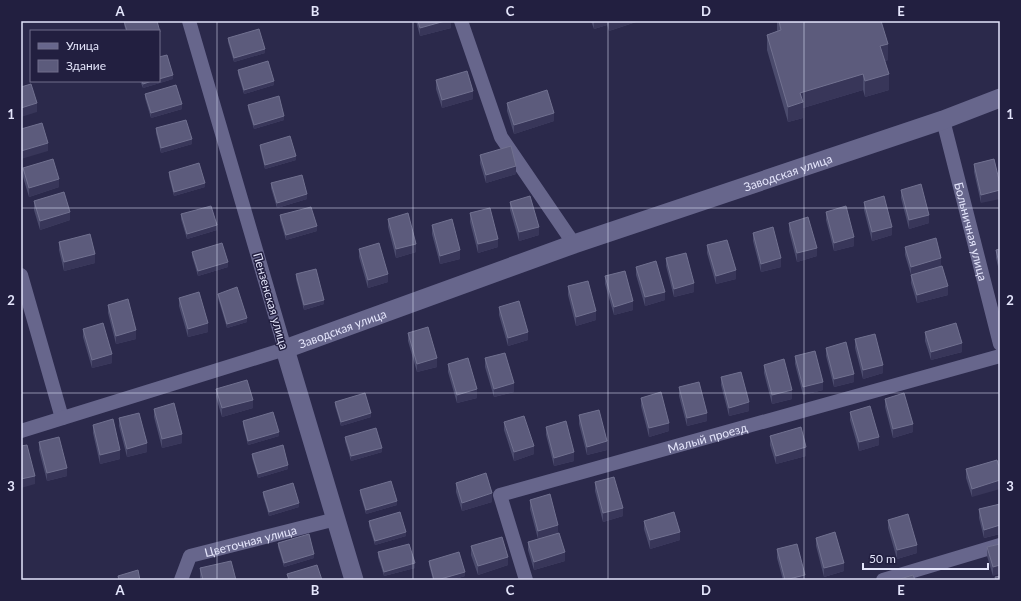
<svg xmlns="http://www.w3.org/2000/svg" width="1021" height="601" viewBox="0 0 1021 601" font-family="Lato,sans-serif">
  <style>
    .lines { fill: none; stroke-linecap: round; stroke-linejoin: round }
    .street { stroke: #67668c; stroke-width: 14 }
    .secondary { stroke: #67668c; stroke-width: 19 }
    .wall { fill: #4b4b6d }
    .shaded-wall { fill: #383659 }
    .building { fill: #5c5b7c; stroke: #717190 }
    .grid { fill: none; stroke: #e4e5fb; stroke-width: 1; stroke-opacity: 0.55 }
    .labels { text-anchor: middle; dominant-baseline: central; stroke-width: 3; stroke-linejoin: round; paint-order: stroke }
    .street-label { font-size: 12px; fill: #e4e5fb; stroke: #221f40 }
    .neatline { fill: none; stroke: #e4e5fb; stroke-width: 1.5 }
    .grid-label { font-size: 13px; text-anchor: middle; font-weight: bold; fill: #e4e5fb }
  </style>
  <rect width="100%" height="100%" fill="#2b294b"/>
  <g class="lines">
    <!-- street -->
    <g class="street">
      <path d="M461 21 501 137 574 244"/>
      <path id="s1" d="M943 120 1000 344"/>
      <path d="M21 275 62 418"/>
      <path d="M21 431 285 349 189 21"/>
      <path id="s2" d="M181 580 190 556 336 519"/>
      <path id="s3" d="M526 580 500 495 1000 356"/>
      <path d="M883 580 1000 545"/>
    </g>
    <!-- secondary -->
    <path class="secondary" id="s4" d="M354 580 285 349 574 244 943 120 1000 98"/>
  </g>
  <!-- wall -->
  <path class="wall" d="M124 21H157L160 32V36H159V31H126L124 25Z
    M416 21H451V28L420 36Z
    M591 21H639L609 31 607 25 594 29Z
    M777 21H881L888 60 885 61 889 90 865 97 863 90 803 108V118L788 122 767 50V35L777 31Z
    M228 38 265 53 234 62 228 42Z
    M238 70 274 85 244 94 238 74Z
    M173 79 143 88 140 81H159Z
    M436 80 473 99 442 108 436 89Z
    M145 94 182 109 151 118 145 98Z
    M507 103 554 121 514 134 507 111Z
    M248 105 284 120 254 129 248 109Z
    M156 128 192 144 161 153 156 133Z
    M260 145 296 160 265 169 260 149Z
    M480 155 516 174 486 183 480 163Z
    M994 159 981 203 974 172V164Z
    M23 168 59 187 29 197 23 177Z
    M169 172 205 187 174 196 169 177Z
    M271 183 307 199 277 208 271 188Z
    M901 190 929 223 909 229 901 198Z
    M34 201 70 220 40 230 34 210Z
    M510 202 539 235 519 241 510 210Z
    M864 202 892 235 872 241 864 210Z
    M826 212 854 246 834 251 826 220Z
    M470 213 498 247 478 253 470 222Z
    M181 214 217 230 187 239 181 219Z
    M280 215 317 231 286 240 280 220Z
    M388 219 416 252 396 258 388 227Z
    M789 223 817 256 797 262 789 231Z
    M432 225 460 259 440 264 432 234Z
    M753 233 781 267 761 272 753 241Z
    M59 242 95 263 64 271 59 250Z
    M707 245 736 279 716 284 707 253Z
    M905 247 941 266 911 275 905 255Z
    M359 249 388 282 368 288 359 257Z
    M1000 249V275L996 258V250Z
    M192 252 228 267 198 276 192 256Z
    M666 258 694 292 674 297 666 266Z
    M636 267 665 300 645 306 636 275Z
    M296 274 324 304 304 310 296 279Z
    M911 275 948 295 917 303 911 283Z
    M605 276 633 310 614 315 605 284Z
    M568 286 596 320 576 326 568 295Z
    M218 294 247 322 227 328 218 298Z
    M179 298 208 332 188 337 179 306Z
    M108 305 136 339 116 344 108 313Z
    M499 307 528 340 508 346 499 315Z
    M83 329 112 363 92 368 83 337Z
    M925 332 962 352 931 360 925 341Z
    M408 333 437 367 417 372 408 341Z
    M855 339 883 373 863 379 855 348Z
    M826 348 854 382 834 387 826 356Z
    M795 356 823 390 803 395 795 364Z
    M485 358 514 392 494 397 485 367Z
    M448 364 477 398 457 403 448 372Z
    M764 365 792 399 772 404 764 373Z
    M721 377 749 411 729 416 721 385Z
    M679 387 707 421 687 426 679 396Z
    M216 389 253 408 222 417 216 397Z
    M641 398 669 431 649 437 641 406Z
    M885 399 913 432 893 438 885 407Z
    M335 402 371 417 341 426 335 406Z
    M154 409 182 443 162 448 154 417Z
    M850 412 879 445 859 451 850 420Z
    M579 415 607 450 587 455 579 424Z
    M119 418 147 452 127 457 119 426Z
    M243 421 279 436 248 445 243 425Z
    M504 422 534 454 514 461 504 430Z
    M93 425 120 459 100 464 93 433Z
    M546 427 574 461 554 466 546 435Z
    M770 436 806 456 776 464 770 445Z
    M345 437 382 452 351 461 345 441Z
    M39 442 67 476 47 481 39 450Z
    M252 454 288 469 258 478 252 458Z
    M997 460 972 497 966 478V469Z
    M595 482 623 516 603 522 595 491Z
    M456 483 492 502 462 511 456 492Z
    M360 490 397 505 366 514 360 494Z
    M263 492 299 507 269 516 263 496Z
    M530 500 558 533 565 561 534 570 528 550V542L538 539 530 509Z
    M1000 504V534L984 538 979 518V509Z
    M888 520 917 553 897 559 888 528Z
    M369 521 406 536 375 545 369 526Z
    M644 521 680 540 650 549 644 529Z
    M816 538 844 571 824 577 816 546Z
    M278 543 314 558 284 567 278 547Z
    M1000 544 993 576 987 556V547Z
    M471 546 508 565 478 575 471 555Z
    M777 549 805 580H783L777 558Z
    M378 552 415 568 384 576 378 557Z
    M429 561 465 576 452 580H433L429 565Z
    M200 568 236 580H201L200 577Z"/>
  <!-- shaded-wall -->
  <path class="shaded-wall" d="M445 21H451V28L420 36V28Z
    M594 21H607V25L594 29Z
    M609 21H639L609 31Z
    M159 32H160V36H159Z
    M888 44V60L880 62V46Z
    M265 49V53L234 62V58Z
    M863 74V90L803 108V118L788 122V107L800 93Z
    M889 74V90L865 97V81Z
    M173 75V79L143 88V84L152 81H159V79Z
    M274 81V85L244 94V90Z
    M473 91V99L442 108V100Z
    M37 103V112L21 117V108Z
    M182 104V109L151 118V113Z
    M554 113V121L514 134V125Z
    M284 116V120L254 129V125Z
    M192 139V144L161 153V148Z
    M48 143V151L21 159V151Z
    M296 156V160L265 169V165Z
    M516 166V174L486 183V175Z
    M59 179V187L29 197V188Z
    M205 183V187L174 196V192Z
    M1000 190V199L981 203V195Z
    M307 194V199L277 208V203Z
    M70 212V220L40 230V221Z
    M929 215V223L909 229V220Z
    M217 225V230L187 239V234Z
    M317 226V231L286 240V235Z
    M539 227V235L519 241V232Z
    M892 227V235L872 241V232Z
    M854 237V246L834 251V243Z
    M498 239V247L478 253V244Z
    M416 244V252L396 258V249Z
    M817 248V256L797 262V253Z
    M460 250V259L440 264V256Z
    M95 254V263L64 271V262Z
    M781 258V267L761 272V264Z
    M941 258V266L911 275V267Z
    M228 262V267L198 276V271Z
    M736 270V279L716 284V276Z
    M388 274V282L368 288V280Z
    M694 283V292L674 297V289Z
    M948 286V295L917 303V295Z
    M665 292V300L645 306V297Z
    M324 300V304L304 310V305Z
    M633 301V310L614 315V307Z
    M596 311V320L576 326V317Z
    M247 318V322L227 328V324Z
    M208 323V332L188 337V329Z
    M136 330V339L116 344V336Z
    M528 332V340L508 346V338Z
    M962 343V352L931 360V352Z
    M112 354V363L92 368V360Z
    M437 358V367L417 372V364Z
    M883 365V373L863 379V370Z
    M854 374V382L834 387V379Z
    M823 382V390L803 395V387Z
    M514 383V392L494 397V389Z
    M477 389V398L457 403V395Z
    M792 390V399L772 404V395Z
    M253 400V408L222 417V408Z
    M749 402V411L729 416V408Z
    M371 413V417L341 426V422Z
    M707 413V421L687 426V418Z
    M669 423V431L649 437V428Z
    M913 424V432L893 438V429Z
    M279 432V436L248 445V441Z
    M182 434V443L162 448V439Z
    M879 437V445L859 451V442Z
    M607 441V450L587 455V447Z
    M147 443V452L127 457V449Z
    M534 446V454L514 461V452Z
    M806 447V456L776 464V456Z
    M382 448V452L351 461V456Z
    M120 450V459L100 464V455Z
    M574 452V461L554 466V458Z
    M288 465V469L258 478V474Z
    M67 468V476L47 481V473Z
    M35 476V484L21 488V479Z
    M1000 480V489L972 497V489Z
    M492 493V502L462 511V503Z
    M397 501V505L366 514V510Z
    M299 503V507L269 516V512Z
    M623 508V516L603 522V513Z
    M558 525V534L538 539V531Z
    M1000 525V534L984 538V530Z
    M406 532V536L375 545V541Z
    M680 532V540L650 549V540Z
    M917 545V553L897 559V550Z
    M565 552V561L534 570V562Z
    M314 554V558L284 567V563Z
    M508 557V565L478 575V566Z
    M415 563V568L384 576V572Z
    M844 563V571L824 577V568Z
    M1000 565V574L993 576V567Z
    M465 572V576L452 580H437Z
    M805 575V580H786Z"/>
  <!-- building -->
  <path class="building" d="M124 21H157L160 32H159V31H127Z
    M418 21H445L420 28Z
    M779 21H881L888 44 880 46 889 74 865 81 863 74 800 93 803 102 788 107 767 35 781 30Z
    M259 29 265 49 234 58 228 38Z
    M167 55 173 75 159 79V57Z
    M268 61 274 81 244 90 238 70Z
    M467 71 473 91 442 100 436 80Z
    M142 81H152L143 84Z
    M31 84 37 103 21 108V87Z
    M176 85 182 104 151 113 145 94Z
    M547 90 554 113 514 125 507 103Z
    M279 96 284 116 254 125 248 105Z
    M186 120 192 139 161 148 156 128Z
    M42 123 48 143 21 151V129Z
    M290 136 296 156 265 165 260 145Z
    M511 146 516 166 486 175 480 155Z
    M53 159 59 179 29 188 23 168Z
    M994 159 1000 184V190L981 195 974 164Z
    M199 163 205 183 174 192 169 172Z
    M302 175 307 194 277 203 271 183Z
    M921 184 929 215 909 220 901 190Z
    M64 192 70 212 40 221 34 201Z
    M530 196 539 227 519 232 510 202Z
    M884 196 892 227 872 232 864 202Z
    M211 206 217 225 187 234 181 214Z
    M846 206 854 237 834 243 826 212Z
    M311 207 317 226 286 235 280 215Z
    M490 208 498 239 478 244 470 213Z
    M408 213 416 244 396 249 388 219Z
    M808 217 817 248 797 253 789 223Z
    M452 219 460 250 440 256 432 225Z
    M773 227 781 258 761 264 753 233Z
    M90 234 95 254 64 262 59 242Z
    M936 238 941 258 911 267 905 247Z
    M727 240 736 270 716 276 707 245Z
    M222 243 228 262 198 271 192 252Z
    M379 243 388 274 368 280 359 249Z
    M1000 249V267L996 250Z
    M686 253 694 283 674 289 666 258Z
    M656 261 665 292 645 297 636 267Z
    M942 266 948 286 917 295 911 275Z
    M316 269 324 300 304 305 296 274Z
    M625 271 633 301 614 307 605 276Z
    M588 281 596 311 576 317 568 286Z
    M237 287 247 318 227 324 218 294Z
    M199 292 208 323 188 329 179 298Z
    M128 299 136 330 116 336 108 305Z
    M519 301 528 332 508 338 499 307Z
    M103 323 112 354 92 360 83 329Z
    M956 323 962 343 931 352 925 332Z
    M428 327 437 358 417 364 408 333Z
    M875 334 883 365 863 370 855 339Z
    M846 342 854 374 834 379 826 348Z
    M815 351 823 382 803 387 795 356Z
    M505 353 514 383 494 389 485 358Z
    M468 358 477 389 457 395 448 364Z
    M784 359 792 390 772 395 764 365Z
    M741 372 749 402 729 408 721 377Z
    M247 380 253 400 222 408 216 389Z
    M699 382 707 413 687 418 679 387Z
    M661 392 669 423 649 428 641 398Z
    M365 393 371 413 341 422 335 402Z
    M904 393 913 424 893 429 885 399Z
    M174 403 182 434 162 439 154 409Z
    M870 406 879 437 859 442 850 412Z
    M599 410 607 441 587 447 579 415Z
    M273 412 279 432 248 441 243 421Z
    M139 413 147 443 127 449 119 418Z
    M524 416 534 446 514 452 504 422Z
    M113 419 120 450 100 455 93 425Z
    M566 421 574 452 554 458 546 427Z
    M801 427 806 447 776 456 770 436Z
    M376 428 382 448 351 456 345 437Z
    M59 437 67 468 47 473 39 442Z
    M27 445 35 476 21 479V446Z
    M283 445 288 465 258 474 252 454Z
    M997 460 1000 470V480L972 489 966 469Z
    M486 473 492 493 462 503 456 483Z
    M614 477 623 508 603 513 595 482Z
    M391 481 397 501 366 510 360 490Z
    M293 483 299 503 269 512 263 492Z
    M550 494 558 525 538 531 530 500Z
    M1000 504V525L984 530 979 509Z
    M400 512 406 532 375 541 369 521Z
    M674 512 680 532 650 540 644 521Z
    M908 514 917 545 897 550 888 520Z
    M835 532 844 563 824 568 816 538Z
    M559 533 565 552 534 562 528 542Z
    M309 534 314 554 284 563 278 543Z
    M502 537 508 557 478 566 471 546Z
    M409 544 415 563 384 572 378 552Z
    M797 544 805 575 785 580 777 549Z
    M1000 544V565L993 567 987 547Z
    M459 552 465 572 437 580H434L429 561Z
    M231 561 236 580H203L200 568Z
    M317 565 322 580H289L287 574Z
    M138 570 140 580H119L118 576Z
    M913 575 915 580H897Z
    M1000 576V580H996L995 577Z"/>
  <!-- grid -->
  <path class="grid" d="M217 21V580M413 21V580M608 21V580M804 21V580M21 208H1000M21 393H1000"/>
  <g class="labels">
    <!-- street labels -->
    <g class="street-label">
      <text stroke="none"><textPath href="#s4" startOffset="774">Заводская улица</textPath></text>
      <text stroke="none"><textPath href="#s1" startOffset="115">Больничная улица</textPath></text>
      <text transform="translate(271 301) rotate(74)">Пензенская улица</text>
      <text stroke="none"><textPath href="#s4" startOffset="302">Заводская улица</textPath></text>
      <text stroke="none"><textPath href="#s3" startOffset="304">Малый проезд</textPath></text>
      <text stroke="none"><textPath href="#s2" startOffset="88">Цветочная улица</textPath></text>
    </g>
  </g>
  <!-- border -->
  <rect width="1021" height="601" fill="none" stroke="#221f40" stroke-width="44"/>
  <!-- legend -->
  <rect x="30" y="30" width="130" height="52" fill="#221f40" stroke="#706e8b"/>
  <rect x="38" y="43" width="20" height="6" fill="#67668c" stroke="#706e8b"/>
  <text x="66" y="50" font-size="12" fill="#e4e5fb">Улица</text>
  <rect x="38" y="60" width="20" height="12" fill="#5c5b7c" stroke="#706e8b"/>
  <text x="66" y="70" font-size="12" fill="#e4e5fb">Здание</text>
  <!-- scale -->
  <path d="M863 563v6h125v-6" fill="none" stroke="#e4e5fb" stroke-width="2"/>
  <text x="869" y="563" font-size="12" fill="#e4e5fb" stroke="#221f40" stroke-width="3" paint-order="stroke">50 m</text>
  <rect x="22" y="22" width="977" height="557" class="neatline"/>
  <g class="grid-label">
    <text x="120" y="16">A</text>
    <text x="315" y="16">B</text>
    <text x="510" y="16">C</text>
    <text x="706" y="16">D</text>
    <text x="901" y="16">E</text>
    <text x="11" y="119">1</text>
    <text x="1010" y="119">1</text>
    <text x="11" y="305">2</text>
    <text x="1010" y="305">2</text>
    <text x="11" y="491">3</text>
    <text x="1010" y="491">3</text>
    <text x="120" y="595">A</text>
    <text x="315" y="595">B</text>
    <text x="510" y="595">C</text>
    <text x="706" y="595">D</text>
    <text x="901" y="595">E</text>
  </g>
</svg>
